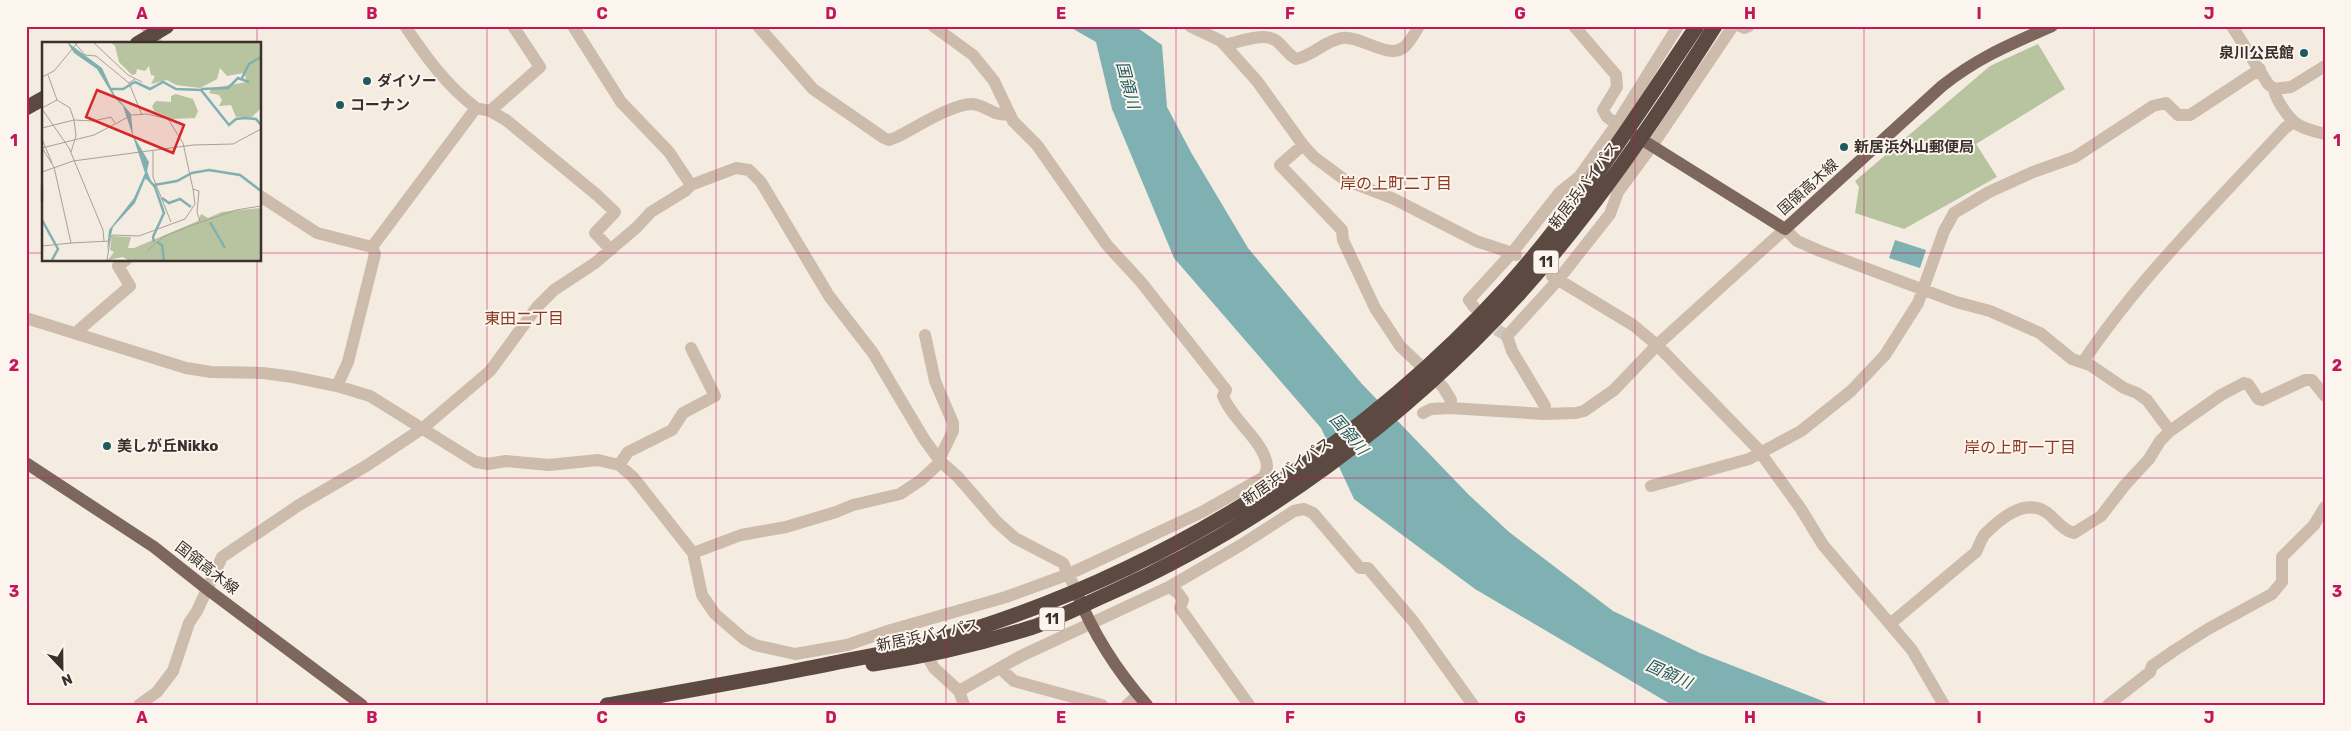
<svg xmlns="http://www.w3.org/2000/svg" width="2351" height="731" viewBox="0 0 2351 731" font-family="Rubik,'Noto Sans JP',sans-serif">
  <style>
    .green { fill: #b8c4a0 }
    .water { fill: #7fb0b2 }
    .lines { fill: none; stroke-linecap: round; stroke-linejoin: round }
    .minor-tunnel { stroke: #cfc6bd; stroke-width: 12; stroke-dasharray: 12 6; stroke-linecap: butt }
    .minor { stroke: #cdbbac; stroke-width: 12 }
    .major { stroke: #7d675c; stroke-width: 12 }
    .highway { stroke: #5c4a42; stroke-width: 15 }
    .grid { fill: none; stroke: #c2185b; stroke-width: 1; stroke-opacity: 0.55 }
    .poi-dot { fill: #1f5a5e; stroke: #fbf5ee; stroke-width: 2 }
    .labels { text-anchor: middle; dominant-baseline: central; stroke-width: 4; stroke-linejoin: round; paint-order: stroke }
    .shield { fill: #fbf5ee; stroke: #756b66; stroke-width: 1 }
    .shield-label { font-size: 14px; font-weight: bold; fill: #3b302b }
    .poi-label { font-size: 15px; font-weight: bold; fill: #3b302b; stroke: #fbf5ee; text-anchor: start }
    .street-label { font-size: 15px; fill: #3b302b; stroke: #fbf5ee }
    .water-label { font-size: 16px; font-style: italic; fill: #1f5a5e; stroke: #fbf5ee }
    .neighbourhood-label { font-size: 16px; fill: #8c3b22; stroke: #fbf5ee }
    .inset-river { fill: none; stroke: #7fb0b2; stroke-width: 2.5 }
    .inset-road { fill: none; stroke: #aaa098; stroke-width: 1 }
    .view { fill: #d62828; fill-opacity: 0.15; stroke: #d62828; stroke-width: 2.5 }
    .inset-edge { fill: none; stroke: #3b302b; stroke-width: 2.5 }
    .neatline { fill: none; stroke: #c2185b; stroke-width: 2 }
    .grid-label { font-size: 16px; text-anchor: middle; font-weight: bold; fill: #c2185b }
  </style>
  <rect width="100%" height="100%" fill="#f4ebe1"/>
  <!-- green -->
  <path class="green" d="M2038 44 2065 89 1976 144 1997 177 1904 229 1855 213 1859 187 1855 181 1990 66Z"/>
  <!-- water -->
  <path class="water" d="M1068 26H1135L1162 45 1167 107 1192 154 1248 248 1362 384 1469 495 1509 532 1613 611 1700 653 1833 705H1672L1475 589 1354 499 1321 428 1174 258 1112 109 1096 42Z
    M1895 240 1926 250 1920 268 1889 258Z"/>
  <g class="lines">
    <!-- minor-tunnel -->
    <path class="minor-tunnel" d="M1484 317 1499 331 1507 336"/>
    <!-- minor -->
    <path class="minor" d="M146 26 154 34 156 44
      M405 26C426 57 446 85 476 108
      M573 26 621 102 669 152 691 185 736 168 749 170 761 182 829 296 873 353 924 439 940 461 958 477 997 522 1015 538 1063 563 1072 582
      M758 26 813 89 884 138 889 140 897 137C915 128 952 104 972 104 986 105 994 117 1009 114
      M1190 26 1221 41 1257 81 1303 145 1314 157 1345 180 1394 199 1476 241 1512 253 1469 300 1474 307
      M1574 26 1616 75 1617 87 1603 110 1607 117 1622 128
      M1740 26 1744 28 1749 26
      M2232 26 2268 84 2274 89C2275 96 2278 101 2282 107 2295 127 2302 128 2325 134
      M1225 45C1240 42 1266 30 1279 43 1285 49 1289 55 1296 59 1314 55 1326 40 1342 38 1360 35 1387 59 1403 48 1409 44 1415 33 1419 26
      M2274 89 2291 87 2325 66
      M490 111 540 67 513 26
      M1303 145 1280 165 1342 230 1343 240 1375 308 1400 346 1443 387 1451 400 1450 408 1544 414 1576 413 1584 411 1614 390 1657 345 1785 229 1797 241 1820 251 1956 302 1990 311 2040 333 2072 359 2090 365 2124 388 2137 393 2147 400 2170 431
      M260 196 317 233 372 247 375 254 348 362 337 386
      M372 247 476 108 490 111 506 120 597 195 615 212 595 233 611 250
      M1516 255 1512 253 1560 192 1579 177 1616 125 1678 26
      M1552 276 1633 325 1657 345 1757 448 1801 509 1823 545 1912 650 1944 705
      M26 318 186 368 211 372 263 373 293 377 337 386 370 396 476 462 488 464 506 461 549 465 598 460 619 465 633 477 693 553 702 595 715 614 744 639 755 645 795 654 847 645 891 630 1006 597 1069 574 1202 512 1264 477C1265 474 1267 469 1267 466 1265 442 1232 420 1223 396L1226 390 1141 282 1107 245 1037 145 1013 121 994 81 973 55 933 26
      M77 334 80 329 130 286 118 266 126 260
      M2083 362C2141 276 2215 204 2285 128L2292 123
      M1423 413 1431 409 1450 408
      M1544 414 1545 406 1512 351 1507 336 1558 280 1610 214 1618 192 1652 146 1733 26
      M619 465 628 452 672 430 683 413 715 396 691 348
      M1651 486 1749 459 1801 431 1851 391 1885 355 1918 303 1944 231 1954 213 1989 192 2033 172 2075 157 2153 106 2166 103 2178 115H2190L2260 69
      M693 553 741 535 786 527 836 512 853 505 900 494 921 480 936 466 953 431V423L935 381 925 335
      M1169 587 1178 593 1183 600 1180 608 1249 705
      M1890 624 1976 552C1979 546 1981 539 1985 534 2000 519 2024 498 2046 512 2056 519 2062 530 2074 533L2101 516 2125 485 2149 459 2160 441 2170 431 2221 395 2244 383 2248 384 2258 399 2262 400 2305 380H2312L2325 396
      M922 647 934 668 959 691
      M1000 668 1014 681 1102 705
      M139 705 157 692 173 671 189 623 197 611 222 557 299 505 366 466 423 428 490 371 537 307 554 290 595 263 637 227 651 212 685 191 691 185
      M964 705 959 691 1021 656 1169 587 1241 545 1294 511 1304 509 1313 513 1360 568H1368L1413 621 1473 705
      M1127 705 1138 695
      M2108 705 2150 672 2152 666 2175 650 2208 629 2272 594 2282 582V557L2314 525 2325 507"/>
    <!-- major -->
    <path class="major" d="M1633 134 1785 229 1942 86C1979 57 2009 45 2052 26
      M26 463 154 547 207 589 362 705
      M1076 591C1093 634 1116 670 1147 705"/>
    <!-- highway -->
    <path class="highway" d="M137 44 167 26
      M26 108 44 98
      M873 664C928 656 980 644 1033 627 1058 618 1083 605 1108 594 1262 525 1404 420 1517 296 1592 213 1655 120 1715 26
      M607 705C685 691 762 678 839 662 867 656 896 652 924 644 1146 583 1352 457 1507 287 1579 207 1637 115 1697 26"/>
  </g>
  <!-- grid -->
  <path class="grid" d="M257 26V44M487 26V705M716 26V705M946 26V705M1176 26V705M1405 26V705M1635 26V705M1864 26V705M2094 26V705M26 253H44M260 253H2325M257 260V705M26 478H2325"/>
  <!-- markers -->
  <g class="poi-dot">
    <circle cx="2304" cy="53" r="5"/>
    <circle cx="367" cy="81" r="5"/>
    <circle cx="340" cy="105" r="5"/>
    <circle cx="1844" cy="147" r="5"/>
    <circle cx="107" cy="446" r="5"/>
  </g>
  <g class="labels">
    <!-- shield labels -->
    <g class="shield">
      <rect x="1533.5" y="250.5" width="25" height="23" rx="4"/>
      <rect x="1039.5" y="607.5" width="25" height="23" rx="4"/>
    </g>
    <g class="shield-label">
      <text x="1546" y="262">11</text>
      <text x="1052" y="619">11</text>
    </g>
    <!-- poi labels -->
    <g class="poi-label">
      <text x="2294" y="53" text-anchor="end">泉川公民館</text>
      <text x="377" y="81">ダイソー</text>
      <text x="350" y="105">コーナン</text>
      <text x="1854" y="147">新居浜外山郵便局</text>
      <text x="117" y="446">美しが丘Nikko</text>
    </g>
    <!-- street labels -->
    <g class="street-label">
      <text transform="translate(1584 185) rotate(-53)">新居浜バイパス</text>
      <text transform="translate(1808 187) rotate(-42)">国領高木線</text>
      <text transform="translate(1287 471) rotate(-35)">新居浜バイパス</text>
      <text transform="translate(207 568) rotate(38)">国領高木線</text>
      <text transform="translate(928 635) rotate(-12)">新居浜バイパス</text>
    </g>
    <!-- water labels -->
    <g class="water-label">
      <text transform="translate(1128 85) rotate(75)">国領川</text>
      <text transform="translate(1349 434) rotate(49)">国領川</text>
      <text transform="translate(1669 674) rotate(24)">国領川</text>
    </g>
    <!-- neighbourhood labels -->
    <g class="neighbourhood-label">
      <text x="1396" y="183">岸の上町二丁目</text>
      <text x="524" y="318">東田二丁目</text>
      <text x="2020" y="447">岸の上町一丁目</text>
    </g>
  </g>
  <!-- overview -->
  <g transform="translate(42 42)">
    <rect width="219" height="219" fill="#f4ebe1"/>
    <path d="M68 0H219V66L210 75H194L189 63 177 64 180 58 177 53 167 51 170 46 205 40 202 31 185 34 178 26 175 37 158 46 134 43 125 38 109 42 113 34 109 33 107 24 103 29 95 27 94 32 90 33 77 20 73 4ZM134 52 151 57 156 69 153 76 131 77 112 69 110 64 114 59 129 60V54ZM219 166V218H86L81 215 66 218 72 210 68 208 70 194 89 195 86 206H92L156 179 159 172 166 176 180 170Z" fill="#b8c4a0"/>
    <path d="M25 0 60 26 72 52 89 72 91 93 107 120 105 129 109 139 103 137 93 161 71 185 65 209 67 188 92 156 103 131 81 64 72 55 55 27 32 11Z" fill="#7fb0b2"/>
    <path class="inset-river" d="M199 38 207 22 219 15M68 47H81L93 40 108 47 121 40 134 47 159 48 187 83 194 77 203 76 214 77 219 83M159 47 186 46 196 36 207 40M106 137 113 145 122 171 111 195 112 200M0 143V160M112 143 135 139 150 131 167 128 198 133 219 149M120 156 127 161 138 157 149 165M0 178 16 207 10 218M168 180 183 206M115 200 120 203 122 218"/>
    <path class="inset-road" d="M32 0 43 13 54 14 87 41M51 0 86 33 100 40M6 33 15 58 28 66 32 78 51 79 69 75 73 81M0 35 12 29 36 0M93 37 87 41 100 73M0 66 15 58M0 67 27 106 61 188 62 199M126 77 141 101 151 147M0 86 32 78 34 94 29 110M0 97 10 121M0 106 12 125 29 201 68 199 65 218M0 106 52 93 90 73 105 72 126 77M111 109V135L129 180M0 130 31 119 151 103 191 102 219 87M151 147 157 149 155 170 158 179M68 199 70 193 97 194 143 177 153 162 151 147M0 204 29 201M105 209 121 195 148 184 194 168 219 164"/>
    <path class="view" d="M55 48 142 83 131 111 44 75Z"/>
    <rect width="219" height="219" class="inset-edge"/>
  </g>
  <!-- border -->
  <rect width="2351" height="731" fill="none" stroke="#fbf5ee" stroke-width="55"/>
  <!-- north arrow -->
  <g transform="translate(62 668) rotate(158)" stroke="#fbf5ee" stroke-width="4" paint-order="stroke">
  <path d="M0-4L9 19L0 12L-9 19Z" fill="#3b302b"/>
  <text y="-8" font-size="14" font-weight="bold" text-anchor="middle" fill="#3b302b">N</text>
  </g>
  <rect x="28" y="28" width="2296" height="676" class="neatline"/>
  <g class="grid-label">
    <text x="142" y="19">A</text>
    <text x="372" y="19">B</text>
    <text x="602" y="19">C</text>
    <text x="831" y="19">D</text>
    <text x="1061" y="19">E</text>
    <text x="1290" y="19">F</text>
    <text x="1520" y="19">G</text>
    <text x="1750" y="19">H</text>
    <text x="1979" y="19">I</text>
    <text x="2209" y="19">J</text>
    <text x="14" y="146">1</text>
    <text x="2337" y="146">1</text>
    <text x="14" y="371">2</text>
    <text x="2337" y="371">2</text>
    <text x="14" y="597">3</text>
    <text x="2337" y="597">3</text>
    <text x="142" y="723">A</text>
    <text x="372" y="723">B</text>
    <text x="602" y="723">C</text>
    <text x="831" y="723">D</text>
    <text x="1061" y="723">E</text>
    <text x="1290" y="723">F</text>
    <text x="1520" y="723">G</text>
    <text x="1750" y="723">H</text>
    <text x="1979" y="723">I</text>
    <text x="2209" y="723">J</text>
  </g>
</svg>
